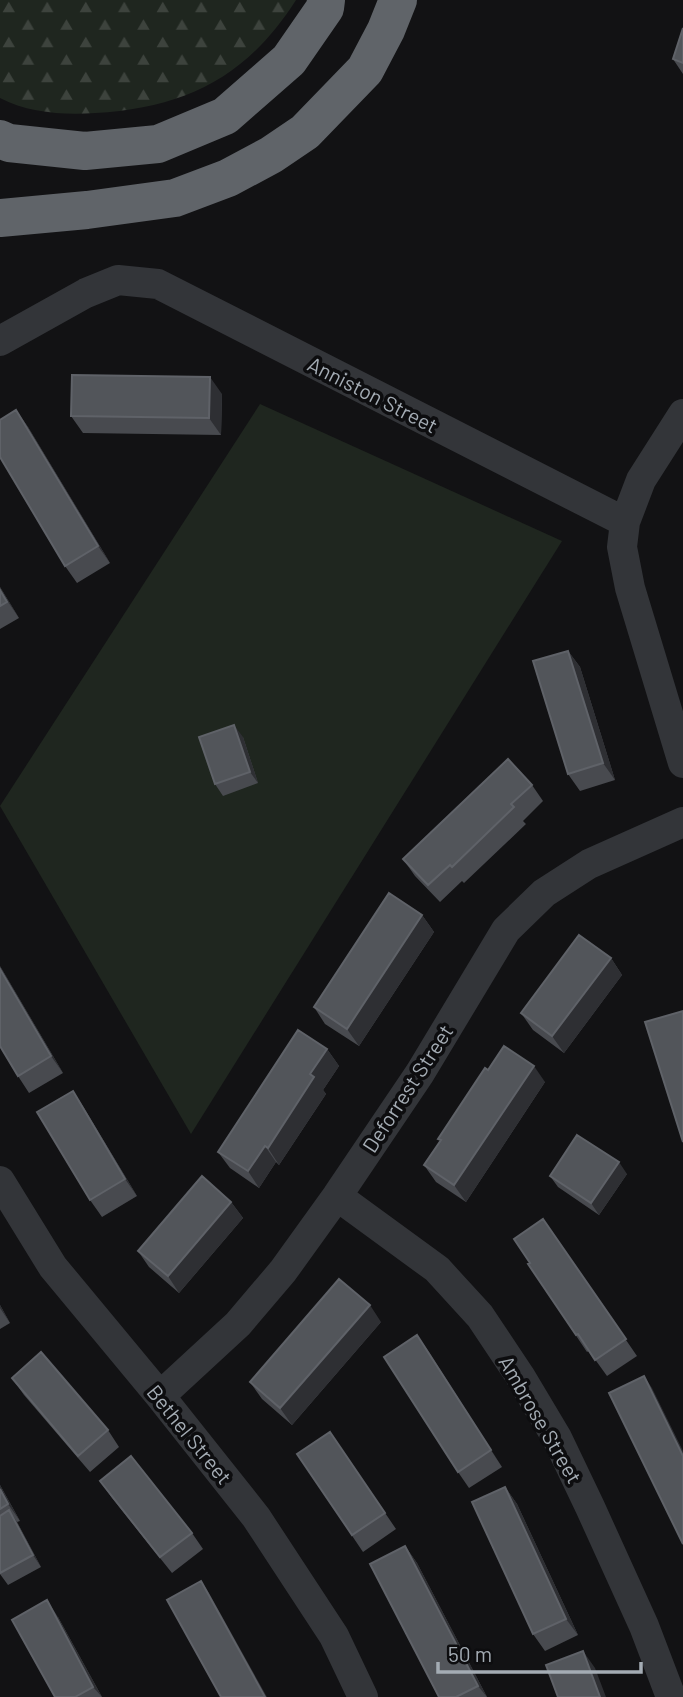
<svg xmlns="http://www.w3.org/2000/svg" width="683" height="1697" viewBox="0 0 683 1697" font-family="Barlow,sans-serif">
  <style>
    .forest { fill: url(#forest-firs) }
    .park { fill: #1f261f }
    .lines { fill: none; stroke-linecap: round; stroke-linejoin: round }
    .minor { stroke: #333539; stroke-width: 30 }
    .highway { stroke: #606469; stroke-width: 38 }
    .wall { fill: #484a4f }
    .shaded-wall { fill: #2e2f33 }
    .building { fill: #52555a; stroke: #5f6268; stroke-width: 2 }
    .labels { text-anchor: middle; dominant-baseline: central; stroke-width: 7; stroke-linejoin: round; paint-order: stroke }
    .street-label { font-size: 21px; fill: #a4acb4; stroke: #0d0d0f }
  </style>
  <defs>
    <pattern id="forest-firs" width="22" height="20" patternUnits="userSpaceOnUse" patternTransform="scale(1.75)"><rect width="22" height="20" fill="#1f261f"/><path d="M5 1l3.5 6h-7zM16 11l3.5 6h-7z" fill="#3d433d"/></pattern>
  </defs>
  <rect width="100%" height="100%" fill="#121214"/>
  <!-- forest -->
  <path class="forest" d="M0 0H296C247 77 185 108 95 113 64 115 28 113 0 98Z"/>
  <!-- park -->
  <path class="park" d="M260 404 562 541 191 1134 0 806Z"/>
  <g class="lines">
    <!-- minor -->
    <path class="minor" d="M0 341 86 293 118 280 158 284 625 522
      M683 414 641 480 625 522 622 547 630 588 683 763
      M0 1181 53 1267 160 1396 256 1517 334 1636 363 1697
      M337 1196 437 1269 480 1316 520 1376 557 1438 590 1507 644 1626 671 1697
      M160 1396 238 1324 283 1271 337 1196 420 1073 506 930 544 893 589 864 683 822"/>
    <!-- highway -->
    <path class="highway" d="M0 139 9 143 85 151 158 144 225 116 289 60 325 8 326 0
      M0 218 87 210 175 198 228 178 271 155 305 132 365 70 386 30 398 0"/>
  </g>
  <!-- wall -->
  <path class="wall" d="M683 28V74L673 59Z
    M222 394 221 435 83 433 71 416Z
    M16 410 28 427 110 563 77 583 65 566Z
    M0 587 19 618 0 629Z
    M568 651 580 667 615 780 580 791 568 774Z
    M243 737 258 783 223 796 215 784Z
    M532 785 543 801 523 821 526 824 464 883 462 881 440 902 415 876 403 859Z
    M422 915 434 932 359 1046 325 1024 314 1007Z
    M611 958 622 975 564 1053 533 1030 521 1013Z
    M0 966 63 1073 29 1093 18 1076Z
    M327 1049 339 1066 323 1090 326 1094 279 1165 276 1162 259 1188 230 1168 218 1152Z
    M488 1070 545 1082 466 1202 436 1182 424 1165 440 1141 438 1139Z
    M73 1091 84 1108 137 1196 102 1217 90 1200Z
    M627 1174 599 1215 558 1187 550 1176Z
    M231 1202 243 1218 179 1293 149 1267 138 1251Z
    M543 1219 637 1356 607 1376 589 1351 587 1352 528 1264 530 1263Z
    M0 1305 10 1323 0 1329Z
    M381 1322 292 1425 262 1399 250 1382Z
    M417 1335 502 1467 469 1488 458 1472Z
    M12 1378 108 1430 119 1447 90 1472 24 1395Z
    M330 1432 396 1529 363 1552 297 1454Z
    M100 1481 192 1533 203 1549 172 1573 112 1498Z
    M0 1485 20 1521 17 1522 41 1567 8 1585 0 1574Z
    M505 1487 517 1504 578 1635 545 1651 533 1634Z
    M405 1546 417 1563 487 1697H439Z
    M58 1617 102 1697H55Z"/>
  <!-- shaded-wall -->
  <path class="shaded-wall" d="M210 377 222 394 221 435 209 418Z
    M16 410 28 427 110 563 98 546Z
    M0 587 19 618 0 590Z
    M568 651 580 667 615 780 603 763Z
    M234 725 243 737 258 783 250 772Z
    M422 915 434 932 359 1046 347 1029Z
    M611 958 622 975 564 1053 552 1036Z
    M0 966 63 1073 51 1056 0 969Z
    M327 1049 339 1066 323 1090 326 1094 279 1165 268 1148 310 1074Z
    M534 1066 545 1082 466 1202 454 1185Z
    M73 1091 84 1108 137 1196 125 1179Z
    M265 1146 276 1162 259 1188 248 1171Z
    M619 1162 627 1174 599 1215 591 1203Z
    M231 1202 243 1218 179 1293 168 1276Z
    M0 1305 10 1323 0 1308Z
    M370 1305 381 1322 292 1425 280 1408Z
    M417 1335 429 1352 502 1467 491 1450Z
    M644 1376 652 1388 683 1451V1456Z
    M0 1485 20 1521 8 1504 0 1489Z
    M505 1487 517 1504 578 1635 566 1619Z
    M9 1510 17 1522 41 1567 33 1555Z
    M405 1546 417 1563 487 1697 478 1686Z
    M201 1581 209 1593 267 1697H265Z
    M47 1600 58 1617 102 1697 93 1687Z
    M583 1651 595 1668 606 1697H600Z"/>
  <!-- building -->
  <path class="building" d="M683 28V63L673 59Z
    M72 375 210 377 209 418 71 416Z
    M16 410 98 546 65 566 0 457V420Z
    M0 590 7 602 0 606Z
    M568 651 603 763 568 774 533 661Z
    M234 725 250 772 215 784 199 737Z
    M508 759 532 785 511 804 514 807 452 867 450 865 428 885 403 859Z
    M389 893 422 915 347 1029 314 1007Z
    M579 935 611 958 552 1036 521 1013Z
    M0 969 51 1056 18 1076 0 1046Z
    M683 1011V1142L645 1022Z
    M298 1030 327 1049 310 1074 314 1077 268 1148 265 1146 248 1171 218 1152Z
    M504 1046 534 1066 454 1185 424 1165 441 1140 438 1139 485 1068 488 1070Z
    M73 1091 125 1179 90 1200 37 1112Z
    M577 1135 619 1162 591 1203 550 1176Z
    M202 1176 231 1202 168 1276 138 1251Z
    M543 1219 626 1339 595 1360 578 1334 576 1335 528 1264 530 1263 514 1239Z
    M339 1279 370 1305 280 1408 250 1382Z
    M417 1335 491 1450 458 1472 384 1357Z
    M41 1352 108 1430 78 1456 12 1378Z
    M644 1376 683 1456V1544L609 1393Z
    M330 1432 385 1513 352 1535 297 1454Z
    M131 1456 192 1533 160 1557 100 1481Z
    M505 1487 566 1619 533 1634 472 1502Z
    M0 1489 8 1504 0 1509Z
    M9 1510 33 1555 0 1573V1516Z
    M405 1546 478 1686 456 1697H439L370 1564Z
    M201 1581 265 1697H221L167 1600Z
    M47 1600 93 1687 75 1697H55L12 1620Z
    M583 1651 600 1697H558L546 1665Z"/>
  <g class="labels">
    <!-- street labels -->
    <g class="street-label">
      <text transform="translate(373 394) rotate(27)">Anniston Street</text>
      <text transform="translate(407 1088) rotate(-57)">Deforrest Street</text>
      <text transform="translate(541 1419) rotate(60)">Ambrose Street</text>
      <text transform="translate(190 1434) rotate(51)">Bethel Street</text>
    </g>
  </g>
  <!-- scale -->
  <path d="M438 1662v10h203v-10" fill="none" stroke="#a4acb4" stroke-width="3.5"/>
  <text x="448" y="1662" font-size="21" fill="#a4acb4" stroke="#0d0d0f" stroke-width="5" paint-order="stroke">50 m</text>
</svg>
